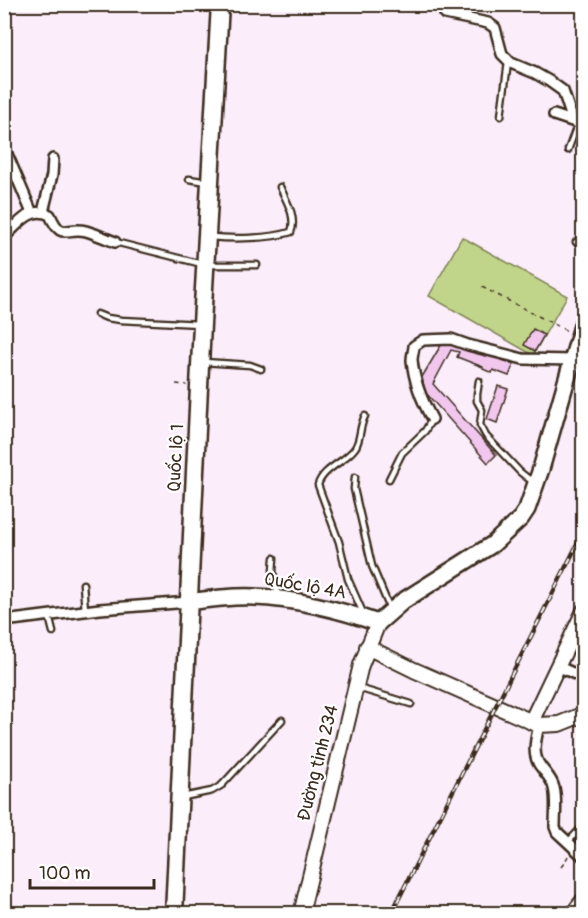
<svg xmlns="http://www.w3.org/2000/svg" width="588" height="918" viewBox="0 0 588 918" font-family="Pangolin,sans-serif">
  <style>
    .green { fill: #c1d58a; stroke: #7e8054; stroke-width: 1.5 }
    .building { fill: #f2c7ee; stroke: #3b2a1e; stroke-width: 1.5 }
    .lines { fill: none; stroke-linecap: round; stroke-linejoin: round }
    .lane-casing { stroke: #3b2a1e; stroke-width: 9 }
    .street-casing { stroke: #3b2a1e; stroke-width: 14 }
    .secondary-casing { stroke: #3b2a1e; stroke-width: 18 }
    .primary-casing { stroke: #3b2a1e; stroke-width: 20 }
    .highway-casing { stroke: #3b2a1e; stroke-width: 21 }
    .path { stroke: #3b2a1e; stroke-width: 1.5; stroke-dasharray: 4.5 4.5; stroke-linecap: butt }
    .lane { stroke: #fff; stroke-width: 4.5 }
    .street { stroke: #fff; stroke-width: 9 }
    .secondary { stroke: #fff; stroke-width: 14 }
    .primary { stroke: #fff; stroke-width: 15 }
    .highway { stroke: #fff; stroke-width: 16 }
    .rail-casing { stroke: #3b2a1e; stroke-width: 4.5 }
    .rail { stroke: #fff; stroke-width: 2; stroke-dasharray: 7; stroke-linecap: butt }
    .labels { text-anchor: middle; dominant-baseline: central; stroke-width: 4.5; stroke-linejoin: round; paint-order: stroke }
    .street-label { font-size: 18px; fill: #3b2a1e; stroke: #fff }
  </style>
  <rect width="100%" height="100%" fill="#fbeefa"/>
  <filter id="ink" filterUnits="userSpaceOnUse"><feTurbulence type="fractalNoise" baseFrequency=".0167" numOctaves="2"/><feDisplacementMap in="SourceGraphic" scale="12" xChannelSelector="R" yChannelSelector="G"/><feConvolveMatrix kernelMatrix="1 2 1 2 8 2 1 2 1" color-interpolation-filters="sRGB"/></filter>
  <g filter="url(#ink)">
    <!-- green -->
    <path class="green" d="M462 237 567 296 533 355 429 296Z"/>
    <!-- building -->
    <path class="building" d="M533 329 544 335 535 351 524 345Z
      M444 340 514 364 509 376 493 370 492 373 483 369V367L457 357 459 352 451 350 433 384 496 455 488 463 425 392 422 377Z
      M498 386 508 389 497 423 487 419Z"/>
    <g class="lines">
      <defs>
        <path id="lane" d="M501 116 508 62
          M579 125 584 134
          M568 150 575 131 579 126
          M189 179 208 182
          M210 237C233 239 269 239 291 232 297 217 286 200 280 187
          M115 242 206 265H257
          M576 242 584 236
          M97 314 107 318 121 320 200 324
          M203 362 250 365 261 369
          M479 381 477 394V401L482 410 480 425 486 436 520 472 534 483
          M355 477 354 489 372 566 390 609
          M389 479 402 453 425 431 432 419
          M274 558 273 571 278 596
          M83 584 85 611
          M363 613 348 579 339 542 318 485C323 468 345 462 355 448 361 440 359 427 365 416
          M49 616 53 632
          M358 688 411 704
          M183 797 212 791 222 785 282 720
          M567 843 584 825
          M567 914 584 892"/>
        <path id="street" d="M445 14 488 23 495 28 502 54 511 63 535 73 549 81 563 91 573 121
          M554 115 584 125
          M4 147 32 213
          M43 212 52 175 53 159
          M4 237C18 225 30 205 50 215 62 242 66 226 86 231 96 234 105 238 115 242
          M432 419C422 401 414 381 412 360 412 355 414 350 414 346L423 340 451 339 468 345 523 359 572 360
          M4 621 100 609 189 602
          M557 666 584 678
          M539 725C536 739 531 755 541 767 546 774 552 779 554 788 557 799 555 814 555 827L557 832 584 857"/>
        <path id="secondary" d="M367 647 414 670 539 725 559 724 584 714
          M531 722 584 611
          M301 914 361 665 378 623"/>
        <path id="primary" d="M189 602C210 599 232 596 254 597 293 598 341 610 378 623L403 601 493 544 521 518 527 509 541 469 584 319"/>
        <path id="highway" d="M174 914 202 324 220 4"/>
      </defs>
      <!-- lane casing -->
      <use href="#lane" class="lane-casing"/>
      <!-- street casing -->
      <use href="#street" class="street-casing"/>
      <!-- secondary casing -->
      <use href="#secondary" class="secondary-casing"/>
      <!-- primary casing -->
      <use href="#primary" class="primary-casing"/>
      <!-- highway casing -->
      <use href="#highway" class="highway-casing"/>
      <!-- path -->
      <path class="path" d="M482 287 569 332
        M176 384 187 385
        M561 867 565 862 568 856"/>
      <!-- lane -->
      <use href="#lane" class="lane"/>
      <!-- street -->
      <use href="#street" class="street"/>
      <!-- secondary -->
      <use href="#secondary" class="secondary"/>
      <!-- primary -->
      <use href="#primary" class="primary"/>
      <!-- highway -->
      <use href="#highway" class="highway"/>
      <defs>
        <path id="rail" d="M391 914 584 531"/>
      </defs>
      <!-- rail casing -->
      <use href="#rail" class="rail-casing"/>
      <!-- rail -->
      <use href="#rail" class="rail"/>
    </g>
  </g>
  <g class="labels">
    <!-- street labels -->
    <g class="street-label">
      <text transform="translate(176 458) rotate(-87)">Quốc lộ 1</text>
      <text transform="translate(305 586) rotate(10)">Quốc lộ 4A</text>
      <text transform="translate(318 763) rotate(-76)">Đường tỉnh 234</text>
    </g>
  </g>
  <!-- margin -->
  <rect width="588" height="918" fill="none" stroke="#fff" stroke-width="24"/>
  <rect x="12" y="12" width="564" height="894" fill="none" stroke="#3b2a1e" stroke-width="2" filter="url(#ink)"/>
  <!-- scale -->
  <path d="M30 879v9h124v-9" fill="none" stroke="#3b2a1e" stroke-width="3"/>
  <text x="39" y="879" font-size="18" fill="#3b2a1e" stroke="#ffffff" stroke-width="4.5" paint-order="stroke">100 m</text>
</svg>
